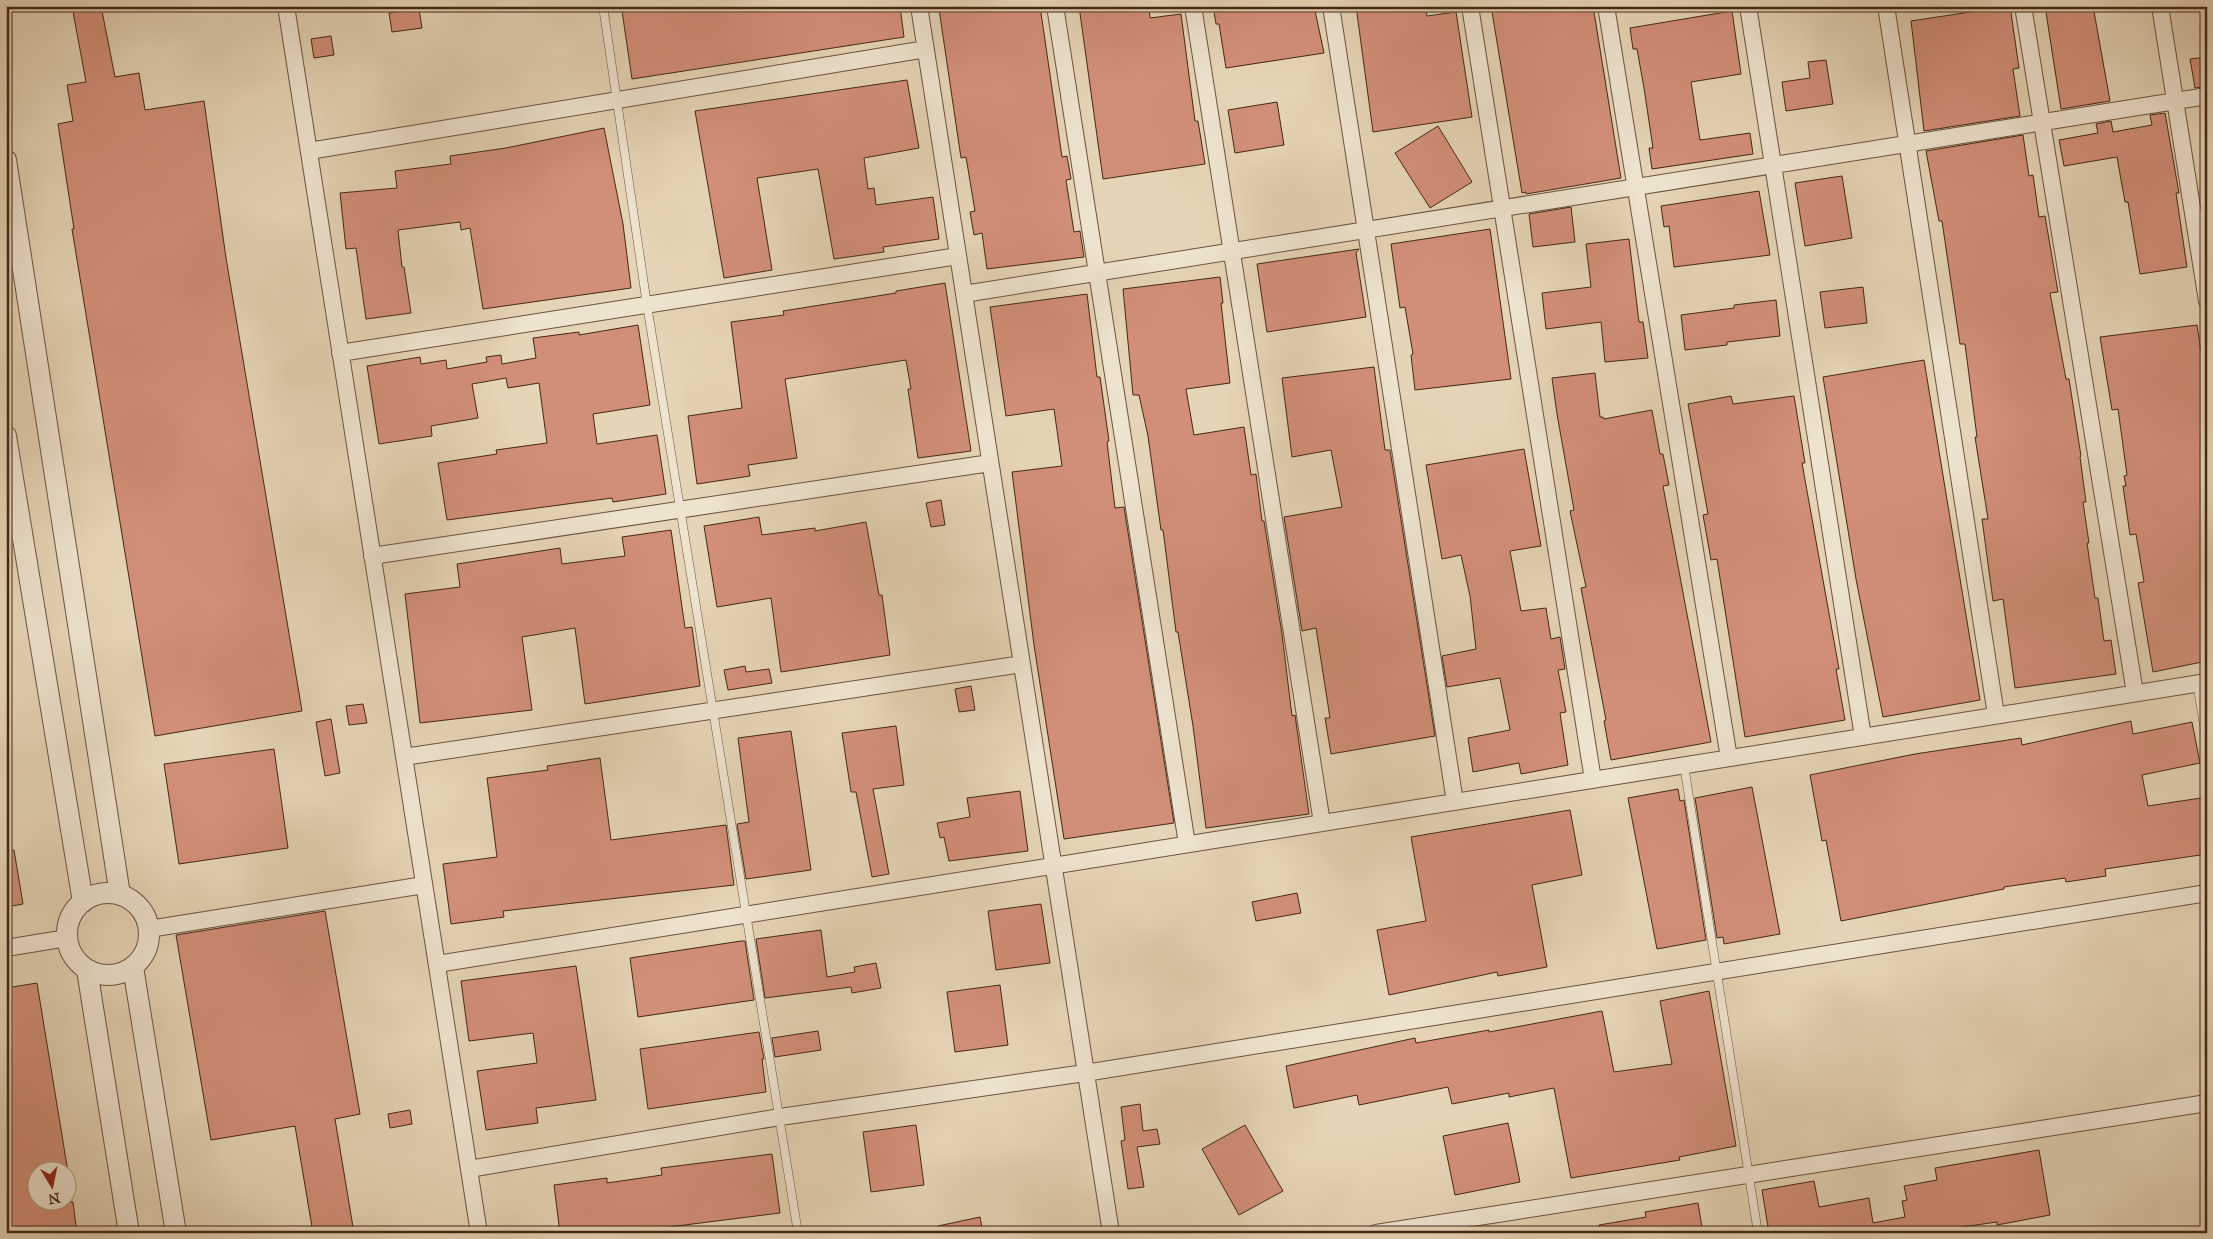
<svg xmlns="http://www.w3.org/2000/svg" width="2213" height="1239" viewBox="0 0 2213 1239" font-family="'IM FELL Great Primer',serif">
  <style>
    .building { fill: #d28f78; stroke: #452717 }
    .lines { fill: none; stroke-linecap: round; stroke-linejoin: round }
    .service-casing { stroke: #6d523e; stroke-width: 9 }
    .minor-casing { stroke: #6d523e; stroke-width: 18 }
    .tertiary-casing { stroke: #6d523e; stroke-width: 22 }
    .service { stroke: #eee3cf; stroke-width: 8 }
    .minor { stroke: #eee3cf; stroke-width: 16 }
    .tertiary { stroke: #eee3cf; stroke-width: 20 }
  </style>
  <rect width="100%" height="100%" fill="#e5d4b5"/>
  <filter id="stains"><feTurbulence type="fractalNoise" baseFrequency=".004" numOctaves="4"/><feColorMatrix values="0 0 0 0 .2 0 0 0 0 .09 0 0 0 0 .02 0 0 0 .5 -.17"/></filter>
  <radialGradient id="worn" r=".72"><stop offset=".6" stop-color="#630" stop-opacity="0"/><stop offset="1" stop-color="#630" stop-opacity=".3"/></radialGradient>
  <!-- building -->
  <path class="building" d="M72 6H101L115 77 139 73 145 110 204 101 226 258 302 711 155 736 72 229H74L58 124 73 121 67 85 86 82Z
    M655 6H673L674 12 708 6H900L904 37 632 79 622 11Z
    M958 6H1040L1062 157 1067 156 1071 179 1066 180 1074 232 1080 231 1084 257 987 269 982 233 974 235 970 212 975 211 966 157 961 158 939 9Z
    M1079 6H1149L1150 18 1181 14 1195 121H1198L1205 164 1103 179Z
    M1213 6H1314L1324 53 1226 68 1219 24H1216Z
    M1356 6H1426L1427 16 1456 12 1472 117 1373 132Z
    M1491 6H1593L1621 178 1526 194V192L1522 193Z
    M2010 6 2019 68 2013 69 2020 116 1924 131 1911 21Z
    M2045 6H2093L2110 101 2061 109Z
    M419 9 422 28 392 32 389 13Z
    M1732 11 1741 74 1691 82 1700 140 1750 133 1753 154 1652 169 1649 148H1653L1644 88 1637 49H1633L1630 28Z
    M331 36 334 55 314 58 311 39Z
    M2207 57V86L2195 88 2190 59Z
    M1826 60 1833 104 1786 111 1782 82 1810 78 1808 62Z
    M907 80 919 148 864 158 868 189 874 188 876 205 933 197 939 239 883 247 884 252 834 259 818 169 757 178 772 270 724 278 695 111Z
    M1277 102 1284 145 1235 153 1228 110Z
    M2165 113 2179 193H2176L2187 267 2140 274 2128 202H2125L2117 157 2064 166 2059 140 2098 133 2096 124 2111 121 2113 132 2152 125 2150 115Z
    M1438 126 1472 182 1430 208 1395 153Z
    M604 128 623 224 631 288 483 309 470 228 461 230 460 222 398 230 402 267H404L411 313 366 319 356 248 346 249 340 193 397 188 395 171 451 164 450 156 506 148Z
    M2023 135 2029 176 2033 175 2039 217 2045 216 2058 292 2050 293 2066 379H2069L2081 456 2080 457 2086 502H2083L2089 543H2087L2095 598H2098L2104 641 2111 640 2116 674 2015 688 2003 599 1993 601 1982 519H1988L1975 437H1977L1965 344H1960L1942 221H1939L1926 151Z
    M1842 176 1852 238 1805 246 1795 183Z
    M1759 191 1770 255 1674 267 1669 226 1664 227 1661 206Z
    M1571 207 1575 242 1533 247 1529 214Z
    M1490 229 1511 379 1415 390 1411 355 1413 354 1405 307 1400 308 1391 244Z
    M1629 239 1639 322H1643L1648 358 1605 362 1601 322 1546 329 1542 293 1591 287 1586 244Z
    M1359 249 1356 253 1366 317 1267 332 1257 264Z
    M1220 277 1223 303H1221L1230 383 1186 389 1194 435 1244 427 1251 475 1256 474 1262 521H1264L1282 634 1292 716 1295 715 1309 814 1206 828 1193 726 1178 632H1176L1163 530H1161L1148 436 1139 395H1133L1123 289Z
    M945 283 971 451 918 458 908 389H911L906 360 785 379 797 458 748 465 750 476 697 484 688 416 742 408 731 322 784 315 783 311 896 293V291Z
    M1863 287 1867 323 1825 328 1820 292Z
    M1087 294 1097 377H1100L1109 441 1107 442 1115 508 1124 507 1174 823 1064 839 1034 645 1012 472 1062 466 1054 409 1006 416 990 307Z
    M1776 300 1780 336 1727 342V345L1685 350 1681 315 1734 308V305Z
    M638 325 650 405 593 414 597 444 657 435 666 494 613 502 612 498 447 520 438 463 497 454 496 450 547 443 539 383 508 388 506 378 472 384 478 418 431 426 432 436 379 444 367 366 420 357 421 364 446 360 447 369 487 362 486 357 501 355 502 364 536 358 533 338 579 332V335Z
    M2197 325 2207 391V661L2153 672 2138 583 2144 582 2136 534 2130 535 2123 486H2126L2124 476 2127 475 2118 409 2112 410 2100 337Z
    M1924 360 1980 700 1883 717 1856 579 1823 377Z
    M1374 367 1385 450H1390L1435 736 1331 754 1325 718H1330L1316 628 1302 631 1284 517 1342 507 1331 450 1292 457 1282 378Z
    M1595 373 1600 417H1603L1604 419 1652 410 1660 454H1663L1669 485 1663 486 1711 742 1611 760 1604 721 1606 720 1581 588 1586 587 1570 511 1574 510 1557 414 1552 378Z
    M1731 396 1733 404 1794 396 1805 463H1802L1839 669H1836L1845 720 1745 737 1717 559 1711 560 1703 515 1708 514 1688 404Z
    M1524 449 1541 546 1510 551 1521 611 1546 608 1551 639 1560 637 1565 669 1558 670 1566 712 1560 713 1568 765 1521 774 1519 763 1473 772 1468 738 1510 730 1500 678 1447 687 1442 656 1476 649 1470 596 1461 555 1442 559 1426 465Z
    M941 500 945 525 931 527 926 503Z
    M759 517 762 535 815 528V531L866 522 879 595H882L890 655 781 672 771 598 717 607 704 526Z
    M671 530 685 628 692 627 700 686 585 704 575 628 522 637 532 710 420 723 405 594 460 587 457 564 560 548 562 564 625 556 622 537Z
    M745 666 746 672 769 669 772 683 728 690 724 670Z
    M971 686 975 710 959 712 955 689Z
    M363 704 367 723 349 725 346 706Z
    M331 719 340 773 325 776 316 722Z
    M2131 721 2133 734 2192 722 2200 763 2142 775 2148 806 2201 798 2207 833V854L2105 869 2106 876 2066 882 2065 878 2004 887V889L1841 921 1826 840 1822 841 1810 775 1915 754 2021 738 2022 745Z
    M896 726 904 785 873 789 889 874 872 877 856 792H851L842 733Z
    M791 731 811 870 746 879 737 824 749 822 738 738Z
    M274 749 288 848 179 864 164 764Z
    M600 758 611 840 726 825 734 885 503 911 504 917 451 924 443 864 497 857 487 778 548 770 547 766Z
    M1752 787 1780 934 1724 944 1723 937 1717 938 1695 798Z
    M1678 789 1680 801 1684 800 1706 940 1657 949 1628 798Z
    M1020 791 1028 851 949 861 944 837 940 838 937 823 970 817 967 798Z
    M1570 810 1582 875 1532 885 1547 967 1498 976 1497 972 1389 995 1377 930 1426 921 1411 837Z
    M14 850 23 904 6 907V851Z
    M1297 893 1301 913 1256 921 1252 902Z
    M1041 904 1050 963 996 970 988 911Z
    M325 911 360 1114 335 1119 354 1233H313L295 1126 211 1140 176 935Z
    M821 930 827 977 855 972 854 967 876 963 881 988 852 993 851 987 765 998 756 939Z
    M741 941H745L754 1000 638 1017 630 958Z
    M576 966 596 1100 536 1108 538 1123 486 1130 477 1071 537 1063 533 1033 469 1041 461 981Z
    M37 983 68 1172H38V1202H73L77 1233H6V988Z
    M1000 985 1008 1045 955 1052 947 992Z
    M1709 991 1736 1146 1679 1157 1680 1160 1571 1178 1554 1088 1509 1097V1093L1452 1104 1448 1087 1359 1105 1357 1095 1294 1108 1286 1066 1415 1038 1416 1043 1489 1030V1032L1602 1011 1614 1072 1672 1064 1660 1001Z
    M818 1031 821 1050 775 1057 772 1038Z
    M759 1032 764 1059H762L766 1092 648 1109 640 1049Z
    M1140 1104 1143 1131 1157 1129 1160 1144 1137 1147 1144 1187 1128 1189 1121 1141 1125 1140 1121 1107Z
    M410 1110 412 1124 390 1128 388 1114Z
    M1508 1123 1520 1182 1455 1195 1443 1136Z
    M916 1125 924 1185 871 1192 863 1132Z
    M1245 1125 1283 1191 1239 1215 1202 1149Z
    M2039 1150 2050 1215 1997 1225V1222L1920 1233H1769L1762 1190 1814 1181 1819 1207 1869 1198 1873 1223 1905 1217 1902 1201 1907 1200 1904 1186 1937 1180 1935 1168Z
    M772 1154 780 1213 621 1233H560L554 1185 607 1178V1183L662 1175 661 1168Z
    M1698 1203 1703 1233H1599V1225L1646 1217 1645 1212Z
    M980 1217 983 1233H939L938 1226Z"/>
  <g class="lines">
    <defs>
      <path id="service" d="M603 6 647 305 798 1233
        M2197 683 2207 743
        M1684 765 1758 1233"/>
      <path id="minor" d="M286 6 479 1233
        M919 6 1111 1233
        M1055 6 1187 844
        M1193 6 1322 823
        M1331 6 1455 802
        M1470 6 1593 780
        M1606 6 1729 758
        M1748 6 1863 737
        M1886 6 1996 715
        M2023 6 2135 693
        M2160 6 2207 301
        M309 151 926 49
        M964 294 2207 96
        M340 353 958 256
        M372 556 990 463
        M404 757 1022 664
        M149 929 424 885
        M6 948 67 938
        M437 964 2207 682
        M469 1169 780 1117 1085 1073 2207 893
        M1376 1233 2207 1103"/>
      <path id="tertiary" d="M6 160 120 895
        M6 436 83 902
        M67 934a41 41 0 1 1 82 0a41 41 0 1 1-82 0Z
        M133 967 176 1233
        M87 970 129 1233"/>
    </defs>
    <!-- service casing -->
    <use href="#service" class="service-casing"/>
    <!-- minor casing -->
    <use href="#minor" class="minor-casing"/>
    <!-- tertiary casing -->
    <use href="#tertiary" class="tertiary-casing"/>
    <!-- service -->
    <use href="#service" class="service"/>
    <!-- minor -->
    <use href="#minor" class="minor"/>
    <!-- tertiary -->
    <use href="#tertiary" class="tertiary"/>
  </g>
  <!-- margin -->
  <rect width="2213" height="1239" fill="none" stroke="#e5d4b5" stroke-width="25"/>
  <rect x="8" y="8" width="2198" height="1224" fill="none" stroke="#452717" stroke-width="2.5"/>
  <rect x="12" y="12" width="2188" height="1214" fill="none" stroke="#452717"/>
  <!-- north arrow -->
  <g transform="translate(52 1186) rotate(170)"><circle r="24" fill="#eee3cf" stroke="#aa9885"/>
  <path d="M0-4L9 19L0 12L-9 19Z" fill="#8f2418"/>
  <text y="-8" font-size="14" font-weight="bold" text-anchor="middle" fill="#452717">N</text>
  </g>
  <rect width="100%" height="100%" filter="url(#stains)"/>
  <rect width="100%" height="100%" fill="url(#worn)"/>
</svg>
